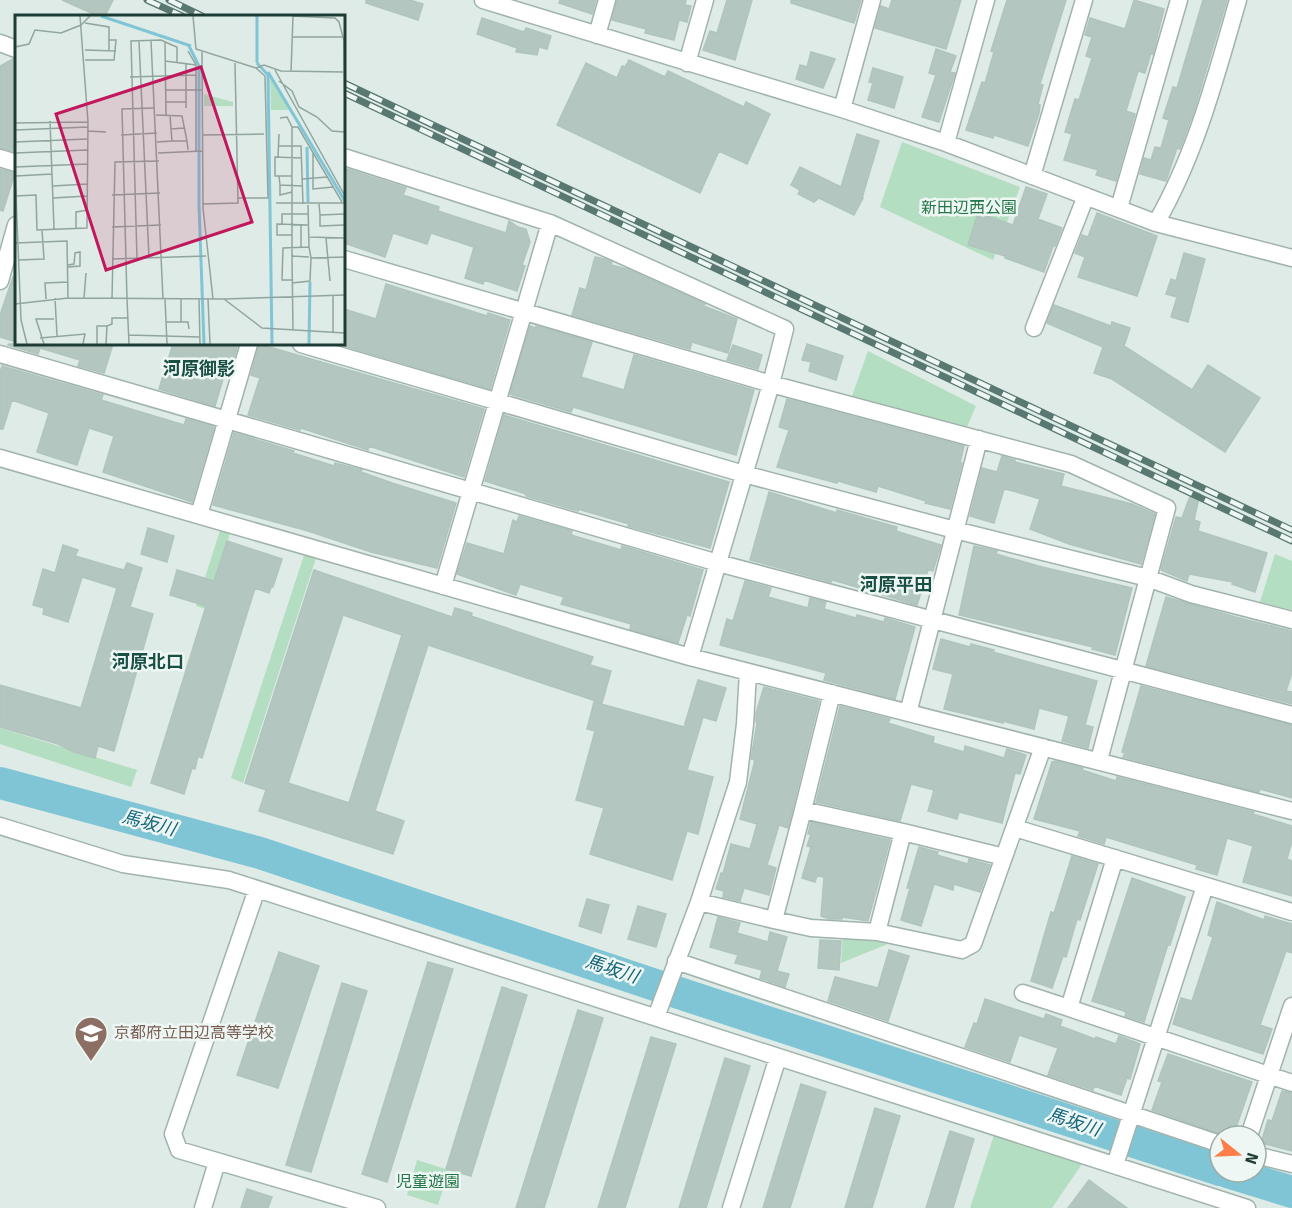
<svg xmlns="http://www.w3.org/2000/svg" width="1292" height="1208" viewBox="0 0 1292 1208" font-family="Signika,'Noto Sans JP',sans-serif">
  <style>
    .green { fill: #b4dec2 }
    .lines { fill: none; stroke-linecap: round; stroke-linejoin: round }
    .river { stroke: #80c5d6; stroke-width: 32 }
    .building { fill: #b3c6bf; stroke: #b0c5bd; stroke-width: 1.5; fill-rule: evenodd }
    .minor-casing { stroke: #a1b3ad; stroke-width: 19 }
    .minor { stroke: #fff; stroke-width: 16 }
    .rail-casing { stroke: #587871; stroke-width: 7 }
    .rail { stroke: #eef7f3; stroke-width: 4.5; stroke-dasharray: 14; stroke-linecap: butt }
    .labels { text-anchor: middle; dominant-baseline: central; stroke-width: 5; stroke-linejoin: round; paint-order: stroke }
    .park-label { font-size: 16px; fill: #257648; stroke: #eef7f3 }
    .education-label { font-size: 16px; fill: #785e54; stroke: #eef7f3; text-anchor: start }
    .neighbourhood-label { font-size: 18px; font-weight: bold; fill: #194f44; stroke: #eef7f3 }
    .water-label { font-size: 18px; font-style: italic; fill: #14667c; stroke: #eef7f3 }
    .inset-river { fill: none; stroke: #80c5d6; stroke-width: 3 }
    .inset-road { fill: none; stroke: #91a59f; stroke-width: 1.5 }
    .view { fill: #c2185b; fill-opacity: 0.15; stroke: #c2185b; stroke-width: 3 }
    .inset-edge { fill: none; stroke: #1e3c35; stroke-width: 3 }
  </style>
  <rect width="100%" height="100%" fill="#deebe6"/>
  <!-- green -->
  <path class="green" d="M902 142 1020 187 993 260 880 207Z
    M868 351 976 406 967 427 852 396Z
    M222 524 232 527 206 609 196 606Z
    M306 549 318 552 243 783 231 778Z
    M1275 554 1292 561V610L1260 602Z
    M0 728 137 770 131 787 0 744Z
    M843 932 900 939 841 963Z
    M995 1132 1084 1161 1052 1208H970Z
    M417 1160 449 1170 438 1205 407 1195Z"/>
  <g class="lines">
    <!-- river -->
    <path class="river" d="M0 783 260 853 691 997 1220 1170
      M1227 1172 1292 1192"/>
  </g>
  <!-- building -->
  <path class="building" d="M62 0H113L105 16H98Z
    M366 0H410L423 4 418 20 366 3Z
    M560 0H596L592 14 559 3Z
    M617 0H686L685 5 691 6 687 22 679 20 674 40 645 33 646 29 612 20Z
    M727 0H752L735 60 703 50 710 31 717 33Z
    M791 0H861L854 23 791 3Z
    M892 0H961L946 49 875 28 881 6 889 9Z
    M1007 0H1066L1040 84 1043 85 1038 104 1040 105 1039 113 1028 146 994 135 993 138 966 130 982 82 985 83 994 52 991 51Z
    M1134 0 1164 9 1153 54 1151 53 1145 73 1138 71 1126 111 1135 114 1116 181 1096 175 1098 170 1064 160 1072 134 1065 132 1075 99 1079 100 1092 58 1086 56 1092 37 1085 35 1090 18 1125 29Z
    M1203 0H1227L1194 111 1180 149 1177 148 1166 181 1140 174 1144 158 1151 160 1155 147 1161 148 1169 120 1163 118 1173 87 1177 88Z
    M482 18 524 32 526 28 551 36 547 49 539 47 537 55 516 52 517 48 477 34Z
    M936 49 956 56 950 72 955 73 939 122 922 117 936 75 929 73Z
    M811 52 835 59 823 88 796 79 800 65 807 67Z
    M13 59H16V152L0 148V66Z
    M629 60 665 77 668 71 744 107 746 102 770 114 747 164 719 151 700 193 557 125 586 63 617 78 622 66 625 67Z
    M873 68 903 77 894 108 868 100 873 83 869 82Z
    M857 134 879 141 862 198H863L854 215 819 198 814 202 798 194 800 190 791 185 800 167 841 187Z
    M344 168 406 188 403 195 439 207 438 211 506 233 509 221 518 227 526 229 530 242 522 265 525 266 517 291 484 280 483 284 465 278 474 247 431 233 427 244 393 233 385 257 344 243Z
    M0 169 15 173 3 211 0 210Z
    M1026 187 1047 194 1038 219 1062 228 1055 246H1053L1044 272 1005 258V256L968 245 978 213 1013 225Z
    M1097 213 1157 236 1137 296 1078 277 1085 257 1075 253 1082 235 1088 237Z
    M1184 253 1205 259 1188 322 1171 317 1177 297 1166 294 1171 279 1176 281Z
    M595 257 605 259 612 262 611 265 627 269 705 304 704 306 737 319 728 353 692 342 690 349 572 315 580 288 586 290Z
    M13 277 16 278V342L0 337V315Z
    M386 284 487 316 488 313 510 320 490 389 344 346V309L376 319Z
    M1054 305 1111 326 1112 322 1130 328 1124 346 1192 390 1208 365 1260 398 1225 452 1112 379 1094 373 1103 347 1047 323Z
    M530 326 535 328 536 326 592 342 581 377 624 390 634 355 754 390 736 455 573 407 571 412 510 394Z
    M9 344H113L104 373 78 366 80 360 40 348 38 354 8 345Z
    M173 344H238L231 369 230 371 226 369 215 406 159 389Z
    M259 344 484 409 464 477 369 446 368 450 301 428 300 430 248 415 260 378 251 375Z
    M807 344 843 356 836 380 809 371 811 362 802 360Z
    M733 345 762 355 758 369 727 360Z
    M2 366 103 395 101 400 184 425 186 419 214 427 192 502 103 472 114 436 89 428 77 465 37 452 49 413 12 400 3 429H0V372Z
    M787 399 964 446 960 463H962L950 509 925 503 926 501 878 486 876 492 838 481 837 483 777 467 789 430 779 427Z
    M504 415 729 482 710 548 628 526 629 524 578 509V511L526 496V494L485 481Z
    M234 433 294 451 293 453 334 466 335 463 362 470 361 472 392 483 456 503 437 568 371 552 308 531 213 505Z
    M1002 456 1015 460V462L1064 474 1061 486 1132 504 1155 514 1141 564 1069 544 1030 529 1040 499 1013 491 1004 489 994 523 970 516 982 468 997 472Z
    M1192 491 1200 494 1194 520 1200 522 1198 531 1267 553 1255 592 1232 584 1233 582 1189 574 1187 581 1161 570 1176 517 1182 518Z
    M769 492 837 513V510L897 527 896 531 941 545 933 571 928 570 917 605 843 583 832 580 831 582 750 560Z
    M519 516 572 531 571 535 621 550 622 546 703 570 690 616 687 615 678 643 630 629 631 624 561 604 564 597 520 584 516 595 457 574 467 543 504 554 513 520 517 522Z
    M148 528 174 536 167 562 141 554Z
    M227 541 282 559 273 587H271L269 593 255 588 202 758 198 756 195 769 192 768 184 794 151 783 206 606 170 595 177 570 214 581Z
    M63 545 78 550 75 556 116 568 124 570 127 563 142 568 130 607 153 614 114 751 98 746 95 758 74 752 58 744 0 727V685L81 708 117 588 82 577 68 622 43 614 44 608 33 605 43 569 55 573Z
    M974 546 997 551 996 554 1042 567 1132 588 1115 655 1092 649 1093 647 959 615Z
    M314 570 452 617 455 608 472 613 471 616 593 657 590 665 611 671 602 703 428 645 375 811 404 821 393 854 259 811 266 790 245 783ZM343 615 402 635 349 803 288 783Z
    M745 581 771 588 768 597 808 608 810 598 826 602 824 609 856 618 857 615 884 622 885 618 915 627 895 699 824 680 826 673 720 645 727 619 733 621Z
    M1166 597 1239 618 1292 631V673L1286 691 1292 692V704L1146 666Z
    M941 639 970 647 971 644 994 650 993 652 1097 681 1085 725 1093 727 1088 748 1062 741 1069 716 1039 708 1034 729 1003 721V723L944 709 953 674 933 669Z
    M698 680 726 688 716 721 703 717 687 770 713 777 698 834 687 831 672 880 590 854 604 808 576 800 595 731 587 729 594 702 684 727Z
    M1141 686 1292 725V798L1260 789 1259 792 1123 757 1125 753 1122 752Z
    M764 687 819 701 788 828 779 825 767 865 776 868 769 895 744 888 740 901 723 897 724 891 716 889 721 873 723 874 731 844 750 849 757 824 740 819 755 760 751 759 757 723 756 722V713Z
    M840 706 890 719 888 723 934 737 933 743 964 752 965 746 1004 758 1007 749 1026 755 1020 774 1015 773 1002 823 959 812 957 819 928 811 934 790 911 784 900 821 816 802Z
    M1056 761 1083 768 1082 770 1116 781 1117 777 1254 812 1253 814 1292 826V841L1287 859 1292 861V896L1243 882 1253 846 1227 838 1217 875 1196 869 1197 865 1106 837 1104 844 1078 836 1080 831 1034 819 1052 762Z
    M811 822 890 840 868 921 842 917V919H829L821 916 824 877 817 876 815 882 802 878 811 847 807 846 811 834H808Z
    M919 847 938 852 937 855 968 864 969 859 990 865 980 892 954 884 953 890 934 884 921 926 901 920 910 888H907Z
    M1072 856 1098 864 1080 920 1077 919 1066 957 1063 956 1052 988 1031 981 1051 912 1054 913Z
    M1132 878 1185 897 1170 945 1168 944 1144 1022 1125 1016 1126 1013 1124 1011 1092 1001Z
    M587 899 609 905 601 933 579 926Z
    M1217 902 1264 920 1265 916 1292 924V953L1286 951 1260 1025 1272 1029 1263 1054 1173 1024 1181 998 1192 1001 1213 937 1208 935Z
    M638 906 666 914 656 947 628 939Z
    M718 917 740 923 737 933 768 942 770 932 787 937 777 971 789 974 785 987 760 978 762 970 735 963 738 955 710 947Z
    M820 940 841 941 839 970 818 968Z
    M889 950 909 956 888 1021 828 1001 835 977 878 988Z
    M279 952 319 966 278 1088 237 1075Z
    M428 962 453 969 387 1182 362 1174Z
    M342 983 367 991 311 1172 286 1165Z
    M502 987 527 995 471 1176 446 1169Z
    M985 999 1044 1019 1046 1014 1062 1020 1060 1026 1095 1039 1096 1037 1116 1044 1119 1036 1140 1044 1130 1079 1127 1078 1121 1095 1094 1086 1093 1090 1048 1075 1058 1048 1019 1035 1010 1062 965 1047 974 1023 977 1024Z
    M578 1010 603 1018 544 1208H516Z
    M651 1037 676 1044 625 1208H598Z
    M1168 1054 1252 1082 1233 1136H1226L1152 1110 1162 1082 1158 1081Z
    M725 1058 750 1066 706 1208H679Z
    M801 1084 826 1092 790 1208H763Z
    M1282 1091 1292 1093V1151L1261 1143 1268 1120 1272 1121Z
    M875 1108 900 1116 872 1208H845Z
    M950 1131 974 1139 953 1208H926Z
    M1089 1180 1127 1208H1068Z
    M247 1189 272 1197 268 1208H241Z"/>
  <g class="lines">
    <defs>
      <path id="minor" d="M483 0 842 109 946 143 1156 223 1292 258
        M597 35 607 0
        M0 43 16 49
        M687 63 705 0
        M842 109 872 0
        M946 143 986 0
        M344 157 550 223 785 329 771 384 690 657
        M0 158 16 163
        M1032 176 1084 0
        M1119 208 1179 0
        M1156 223C1196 154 1216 76 1238 0
        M344 259 771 384 1071 464 1167 508 1099 760
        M0 281 16 225
        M1034 328 1086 196
        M301 344 744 474 955 530 1148 578 1191 594 1292 620
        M0 354 718 563 1292 715
        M0 458 690 657 1292 811
        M199 515 249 344
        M443 586 550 223
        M832 693 803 810 903 832
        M908 713 979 439
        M0 826 123 864 229 880 1247 1208
        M1015 828 1292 912
        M257 889 173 1134 179 1150 377 1208
        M699 902 774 920 803 810
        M774 920 811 928 877 932 962 950 973 944 1043 747
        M877 932 903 832 1004 857
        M676 961 1220 1144
        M1023 993 1069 1008 1115 858
        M1069 1008 1292 1083
        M656 1017 699 902 738 782 745 724 748 672
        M1249 1136 1292 1006
        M1256 1155 1292 1164
        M1115 1165 1205 886
        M203 1208 217 1162
        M731 1208 778 1057"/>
    </defs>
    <!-- minor casing -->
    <use href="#minor" class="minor-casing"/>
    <!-- minor -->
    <use href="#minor" class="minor"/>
    <defs>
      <path id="rail" d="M147 0 182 16
        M169 0 202 16
        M344 83 1292 530
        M344 93 1292 541"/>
    </defs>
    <!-- rail casing -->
    <use href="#rail" class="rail-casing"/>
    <!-- rail -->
    <use href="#rail" class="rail"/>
  </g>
  <!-- icons -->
  <defs>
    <symbol id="school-pin" viewBox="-11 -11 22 30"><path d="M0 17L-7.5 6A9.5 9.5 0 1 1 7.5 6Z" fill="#8d6e63" stroke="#eef7f3"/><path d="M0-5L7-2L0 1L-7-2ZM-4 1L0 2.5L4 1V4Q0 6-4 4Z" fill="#fff"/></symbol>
  </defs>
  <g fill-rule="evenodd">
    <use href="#school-pin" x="72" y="1014" width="38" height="52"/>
  </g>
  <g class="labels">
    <!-- park labels -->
    <g class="park-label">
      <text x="969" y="208">新田辺西公園</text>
      <text x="428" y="1182">児童遊園</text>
    </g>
    <!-- education labels -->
    <g class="education-label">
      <text x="114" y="1033">京都府立田辺高等学校</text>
    </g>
    <!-- neighbourhood labels -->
    <g class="neighbourhood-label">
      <text x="199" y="369">河原御影</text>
      <text x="896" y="585">河原平田</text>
      <text x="148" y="662">河原北口</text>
    </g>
    <!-- water labels -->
    <g class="water-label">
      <text transform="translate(149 823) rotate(15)">馬坂川</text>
      <text transform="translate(612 969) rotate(18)">馬坂川</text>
      <text transform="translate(1074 1122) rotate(18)">馬坂川</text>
    </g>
  </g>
  <!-- overview -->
  <g transform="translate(15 15)">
    <rect width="330" height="330" fill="#deebe6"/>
    <path d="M255 60 275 95H256ZM189 79 218 87V91H189Z" fill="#b4dec2"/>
    <path class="inset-river" d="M86 1 176 31M242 1V48M174 31 184 51V190L189 329M242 48 253 60 257 329M253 57 330 186M292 132 293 187M294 329 295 267"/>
    <path class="inset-road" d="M178 1 181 34 241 53M278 1 320 3 324 7 329 26 330 108M70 8 94 12V36M278 22H328M136 25 148 284M124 26 134 243M150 27 151 100M0 32 14 29 20 15 46 18 66 10 75 1M70 35 101 36M173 36 181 50V136M187 37 188 193 198 284M70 45H99L101 25H94M150 46 181 50M260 55 330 181M276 57 278 1M115 62 181 60M264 66 277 76 284 92 302 102 317 116 330 117M151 75H188M151 87H171V93M171 87V49M141 100 167 101 172 126M155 100 156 114 169 113M265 103 272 102 277 112V199H293M35 106 39 214M0 108 73 107M277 112H283L327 187M0 115 73 112M73 116 91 117M106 120 142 118M188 120 249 119M157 126H172L173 135M0 127 72 124M142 127 157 126 156 114M264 131H286L288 189M330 134V171M0 138 72 135M143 138 188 136M298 138V174L318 172M263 142 264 119M0 152 72 149M0 156 6 305 12 329M1 161 37 159M264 161H260V142L286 143M277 161H264L265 170 287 171M287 164 312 162M265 170V180L277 177M38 171 72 169M97 180 145 178M0 181 21 180 22 215 72 213 73 107 65 1M38 183 72 181M223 183H253L250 61 241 53 249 50 266 56 328 57M261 188H330M188 189 223 188 220 48M304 189 305 200 330 199M305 200V211L330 210M267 209V199H277V220M97 212 146 210M61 214V197L73 195M293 222 330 223M311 223 315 266M0 228 52 226 53 283M286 232V210M294 232 296 243 330 242M277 241V220H262V209L293 210M97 244 191 241M122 244 116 26 146 25 157 30 162 32V48M4 245 29 244 27 215M53 250 59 249 60 238 65 237V251L53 252M277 265H267L268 233 294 232 293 190M277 268 295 266 296 243M318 281V318M40 283 42 321M69 283 71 258M184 283 185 329M31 284 30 268 53 267M97 284 100 147 144 146M112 284 107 94 140 93M112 284 114 329M150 284 152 329M166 284V307M193 284 195 329M209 284 247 313 330 318M0 289 53 283 209 284 330 280M151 307H173L174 314M278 316 277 241 294 242M114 320 185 322M25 323 70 319 68 329M29 329 21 304H39M82 329V311H92M91 329 92 311 97 309V303H113"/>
    <path class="view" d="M186 52 237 207 91 255 41 99Z"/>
    <rect width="330" height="330" class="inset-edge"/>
  </g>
  <!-- north arrow -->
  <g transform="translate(1238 1154) rotate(108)"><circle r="28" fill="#eef7f3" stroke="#9baca7" stroke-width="1.5"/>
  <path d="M0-4.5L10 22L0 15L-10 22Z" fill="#fe7d49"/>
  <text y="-9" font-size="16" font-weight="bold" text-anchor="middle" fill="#1e3c35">N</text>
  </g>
</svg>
